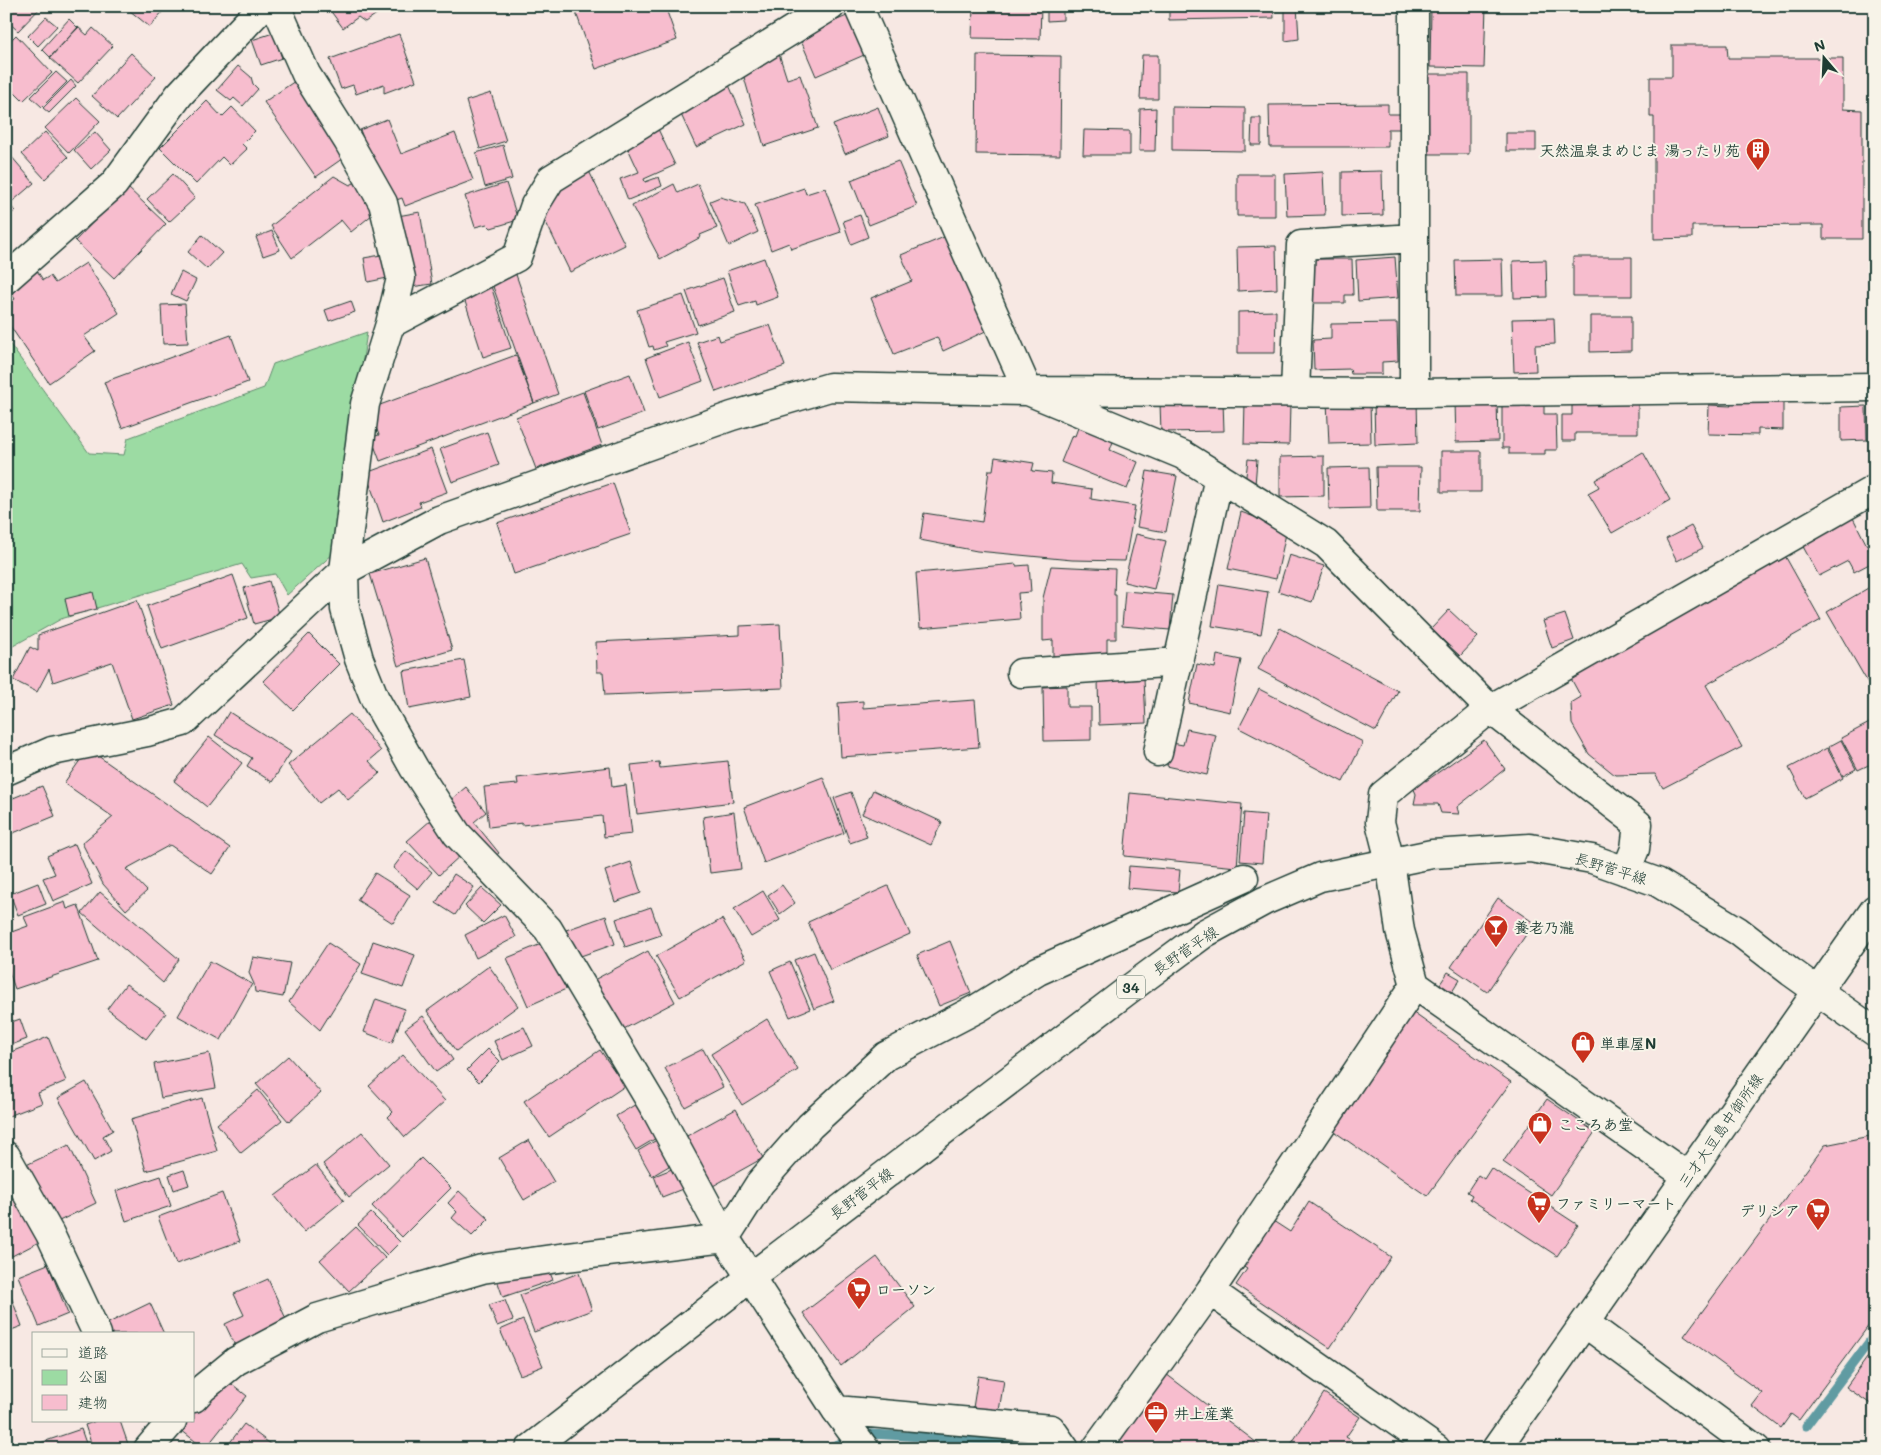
<svg xmlns="http://www.w3.org/2000/svg" width="1881" height="1455" viewBox="0 0 1881 1455" font-family="Mali,'Klee One',sans-serif">
  <style>
    .green { fill: #9cdba3; stroke: #5e8c6c }
    .lines { fill: none; stroke-linecap: round; stroke-linejoin: round }
    .stream { stroke: #609ba2; stroke-width: 9 }
    .building { fill: #f7bdce; stroke: #1f3d34 }
    .minor-casing { stroke: #1f3d34; stroke-width: 31 }
    .major-casing { stroke: #1f3d34; stroke-width: 31 }
    .minor { stroke: #f7f3e8; stroke-width: 28 }
    .major { stroke: #f7f3e8; stroke-width: 28 }
    .labels { text-anchor: middle; dominant-baseline: central; stroke-width: 4; stroke-linejoin: round; paint-order: stroke }
    .shield { fill: #f7f3e8; stroke: #60746a; stroke-width: 1 }
    .shield-label { font-size: 14px; font-weight: bold; fill: #1f3d34 }
    .poi-label { font-size: 15px; font-weight: bold; fill: #1f3d34; stroke: #f7f3e8; text-anchor: start }
    .street-label { font-size: 15px; fill: #1f3d34; stroke: #f7f3e8 }
  </style>
  <rect width="100%" height="100%" fill="#f7e8e3"/>
  <filter id="ink" filterUnits="userSpaceOnUse"><feTurbulence type="fractalNoise" baseFrequency=".02" numOctaves="2"/><feDisplacementMap in="SourceGraphic" scale="10" xChannelSelector="R" yChannelSelector="G"/><feConvolveMatrix kernelMatrix="1 2 1 2 8 2 1 2 1" color-interpolation-filters="sRGB"/></filter>
  <g filter="url(#ink)">
    <!-- green -->
    <path class="green" d="M367 332 334 553 287 595 275 574 251 578 242 564 61 619 6 650V339L89 453 124 455 128 438 264 388 273 364Z"/>
    <g class="lines">
      <!-- stream -->
      <path class="stream" d="M1806 1426 1875 1334
        M822 1449 871 1434 1041 1444 1044 1449"/>
    </g>
    <!-- building -->
    <path class="building" d="M6 6H42L18 31 6 20Z
      M124 6H167L150 27Z
      M327 6H388L365 22 358 17 343 28Z
      M578 6H665L677 40 596 69 574 7Z
      M973 6H1041L1040 39 972 38Z
      M1169 6H1273L1274 18 1169 20Z
      M1285 6H1297L1299 39 1285 41Z
      M1431 6H1486L1484 68 1430 67Z
      M1047 7H1063V20L1047 21Z
      M854 13 871 52 816 76 799 36Z
      M46 17 57 26 38 46 28 36Z
      M69 19 78 28 50 57 42 49Z
      M78 27 87 35 93 28 113 46 78 83 50 58Z
      M273 33 282 58 261 65 252 40Z
      M399 34 416 81 384 93V84L356 94 353 85 341 89 330 59Z
      M16 35 52 73 23 101 6 84V45Z
      M1672 45H1727L1728 58H1843V109L1862 110V239H1823V225L1692 226V238L1654 239V117H1650V77H1672Z
      M131 53 156 77 117 119 92 96Z
      M779 54 787 79 800 75 818 128 764 146 741 67Z
      M977 55 1061 56 1060 155 976 154Z
      M1142 55H1158V99H1140Z
      M238 66 251 77 253 84 258 89 243 106 234 98 231 101 217 90Z
      M56 72 67 82 42 107 31 97Z
      M1428 74H1469V154H1429Z
      M298 79 349 154 316 177 264 102Z
      M71 80 76 86 49 113 43 108Z
      M729 85 746 124 696 147 678 108Z
      M491 93 506 141 480 149 466 101Z
      M76 98 100 121 69 153 45 128Z
      M207 101 222 117 232 107 255 131 242 144 247 149 230 165 222 157 196 184 160 148Z
      M1388 104V114H1400V129H1388V147H1270L1269 105Z
      M878 107 889 136 845 154 833 125Z
      M1172 107 1245 108V151L1172 150Z
      M1156 108 1155 151H1139L1140 109Z
      M1252 118H1261V145H1251Z
      M387 119 401 154 455 133 473 180 405 206 402 198 388 203 360 130Z
      M658 129 675 165 644 179 645 182 659 177 662 186 628 200 620 179 639 172 626 144Z
      M1084 130 1130 131V155H1083Z
      M45 132 68 157 45 179 22 154Z
      M95 132 111 150 91 169 74 150Z
      M1506 133H1536V151H1506Z
      M503 145 512 179 485 187 476 153Z
      M11 156 34 183 13 201 6 193V161Z
      M898 161 917 206 869 225 851 180Z
      M587 167 625 245 570 272 540 210 552 185Z
      M1382 171 1383 215 1342 216V172Z
      M1323 172 1325 215 1287 216 1285 174Z
      M173 174 195 198 169 222 147 199Z
      M1237 174H1275V216H1237Z
      M334 176 350 185 364 178 378 210 351 232 341 220 292 258 271 226Z
      M506 183 518 220 491 228 487 224 475 227 465 196Z
      M674 184 678 193 698 184 717 228 700 235 701 237 660 259 632 206Z
      M127 187 166 224 114 278 75 241Z
      M804 188 806 194 825 188 841 232 791 249 789 243 771 250 755 205Z
      M720 197 745 204 758 232 729 246 710 201Z
      M6 200 15 211 6 218Z
      M420 212 432 284 404 288 392 217Z
      M860 215 868 237 851 244 843 221Z
      M272 231 280 250 263 256 256 237Z
      M202 235 222 253 207 269 188 252Z
      M949 235 990 329 943 351 937 337 894 354 871 298 912 281 901 255Z
      M1276 246 1277 289 1238 291 1237 247Z
      M381 255 382 259 388 258 392 277 368 282 364 258Z
      M1395 257 1398 298 1358 301 1356 260Z
      M1573 257H1632V296H1573Z
      M764 258 778 297 756 305 755 301 739 306 727 271Z
      M1310 259H1352L1353 295H1345V303H1311Z
      M1502 259 1503 296H1456L1455 260Z
      M1546 260 1547 297 1514 298 1513 261Z
      M86 263 119 313 84 336 95 351 49 383 6 320V304L15 299 6 285 34 266 43 280 50 276 55 283Z
      M514 269 558 394 534 403 490 278Z
      M181 272 196 280 186 301 171 294Z
      M723 278 735 312 698 325 686 291Z
      M489 280 511 348 483 357 461 289Z
      M683 295 696 332 664 342 666 346 654 350 653 346 649 347 637 310Z
      M351 301 355 312 329 321 325 310Z
      M185 304 188 343 163 344 161 305Z
      M1276 311 1275 353H1238V312Z
      M1590 316H1631V351L1590 352Z
      M1554 318 1555 344 1535 345 1536 371 1514 372 1512 319Z
      M1397 323 1398 361 1382 362V374H1351L1350 369 1314 370 1313 340 1331 339V324Z
      M770 325 785 366 716 392 697 342 718 335 720 341Z
      M231 335 248 382 122 428 104 382Z
      M688 342 703 381 660 397 646 358Z
      M516 355 534 403 380 461 371 437 379 435 369 409Z
      M630 374 644 413 598 430 584 391Z
      M583 392 602 445 536 469 516 417Z
      M1572 397H1638V433H1575V441H1562V415H1572Z
      M1502 399H1544V414H1556L1557 450H1545V454H1509V448H1502Z
      M1370 400 1371 443 1329 444 1327 401Z
      M1497 400 1498 441 1456 442 1455 401Z
      M1223 401 1224 431 1161 432 1160 403Z
      M1245 401 1290 403 1289 445 1244 444Z
      M1417 401 1418 443 1375 445 1374 402Z
      M1730 401 1783 402V430L1758 429V435L1708 434 1709 405 1731 406Z
      M1866 406 1867 440 1841 441V407Z
      M1079 425 1114 439 1110 450 1138 462 1127 489 1061 462 1072 435 1075 436Z
      M487 432 499 465 452 482 440 449Z
      M431 449 447 492 419 502 421 507 383 522 366 473Z
      M1441 451H1481V492H1441Z
      M1643 452 1670 500 1612 533 1588 493 1599 487 1595 480Z
      M1324 456V496L1280 497V457Z
      M995 457 1034 463 1032 471 1052 473 1051 483 1092 489 1091 499 1135 506 1125 561 1072 560 977 551 920 540 924 513 982 522 989 470H993Z
      M1248 459 1257 460 1255 485 1245 484Z
      M1369 467 1370 508 1329 509 1328 468Z
      M1376 467H1421L1420 511H1377Z
      M1147 471 1177 476 1166 532 1137 527Z
      M613 483 631 534 514 574 497 523Z
      M1241 512 1287 529 1276 579 1228 569Z
      M1851 514 1875 561 1854 572 1848 561 1819 576 1800 541Z
      M1691 526 1703 548 1677 561 1666 539Z
      M1136 534 1166 541 1154 589 1124 582Z
      M1784 554 1821 620 1706 685 1742 747 1663 788 1655 774 1615 775 1589 754 1572 724 1571 703 1581 697 1568 673Z
      M1289 555 1324 566 1312 602 1278 591Z
      M425 558 452 650 398 666 370 574Z
      M1016 564V566L1029 565 1031 592 1018 593 1020 619 920 628 916 573Z
      M1051 566 1115 569 1114 595H1116V639H1107V653L1053 656V640L1043 641V598Z
      M233 575 248 618 162 649 147 606Z
      M269 581 280 617 254 624 244 588Z
      M1219 584 1268 592 1261 634 1212 626Z
      M1875 584V695L1827 612Z
      M1125 591 1173 595 1170 630 1122 626Z
      M93 592 97 609 69 616 65 599Z
      M137 600 174 705 132 719 112 662 53 682 49 669 37 692 13 680 30 647 38 651V635Z
      M1449 610 1478 637 1460 656 1431 629Z
      M1565 614 1574 640 1552 648 1543 621Z
      M780 624 783 688 605 695 603 672H597L596 642 740 635V626Z
      M1280 628 1398 691 1376 731 1258 669Z
      M309 634 339 664 293 710 263 681Z
      M1217 655 1241 660 1230 712 1189 703 1197 664 1215 668Z
      M464 660 471 697 409 709 403 671Z
      M1144 678 1146 723 1099 725 1098 679Z
      M1067 686V707H1091V740L1044 741 1043 687Z
      M1259 689 1363 742 1343 782 1239 728Z
      M975 700 979 747 841 757 838 703 863 701V708Z
      M229 712 291 752 272 782 247 766 252 758 215 735Z
      M350 714 381 751 369 761 380 773 348 800 338 788 319 803 288 765Z
      M1875 720V762L1858 770 1841 738Z
      M1187 729 1216 735 1207 775 1167 766 1172 743 1183 745Z
      M209 737 242 763 207 807 174 781Z
      M1484 740 1505 769 1457 807 1459 814 1441 813 1438 804H1414L1416 794 1413 787 1422 779 1426 781Z
      M1841 740 1856 769 1843 776 1828 747Z
      M1827 748 1843 778 1805 798 1789 768Z
      M88 749 230 848 212 874 170 845 126 869 147 891 126 910 103 884 82 843 113 817 64 783Z
      M728 761 733 802 637 814 631 765 659 762 660 768Z
      M610 767 612 787 626 785 632 834 604 837 602 816 522 825V823L489 827 484 787 518 784 517 778Z
      M823 777 844 833 764 863 744 807Z
      M42 786 55 816 6 836V801Z
      M466 787 486 812 474 822 499 853 487 863 442 807Z
      M873 790 942 822 931 845 862 814Z
      M851 792 867 837 850 843 834 798Z
      M1130 793 1242 804 1237 867 1124 856Z
      M734 812 741 869 710 873 703 817Z
      M1244 813 1266 815 1262 863 1240 861Z
      M431 820 462 854 439 875 407 841Z
      M75 844 92 884 53 901 43 878 55 874 47 856Z
      M406 851 432 872 418 889 393 868Z
      M631 862 641 893 615 902 605 871Z
      M1129 866 1180 870 1178 892 1127 888Z
      M375 873 410 895 393 923 357 900Z
      M454 874 474 887 455 915 436 903Z
      M38 883 46 904 18 915 10 894Z
      M782 885 795 903 780 914 768 895Z
      M888 886 910 934 830 970 808 922Z
      M482 888 501 905 483 923 465 906Z
      M763 891 780 920 751 937 734 909Z
      M100 892 179 959 163 983 82 913Z
      M1498 898 1534 923 1487 992 1451 967Z
      M65 902 67 909 78 905 98 961 15 989 6 963V934L28 926 24 917Z
      M651 907 661 935 625 947 616 919Z
      M504 915 516 937 476 958 465 935Z
      M606 916 615 944 575 958 566 930Z
      M722 919 746 960 680 997 656 956Z
      M373 941 415 955 403 988 362 974Z
      M950 941 971 993 939 1006 917 955Z
      M546 942 566 989 528 1006 507 958Z
      M328 943 361 964 320 1030 289 1002Z
      M648 951 675 1002 620 1031 594 980Z
      M814 952 834 1001 814 1009 794 960Z
      M253 957 290 963 283 997 255 992 254 984 249 973Z
      M210 961 252 984 221 1040 178 1016Z
      M790 962 810 1009 790 1017 770 971Z
      M489 966 518 1006 456 1051 427 1011Z
      M1448 972 1460 979 1452 992 1440 984Z
      M126 984 166 1013 146 1039 107 1009Z
      M376 999 405 1009 392 1043 364 1032Z
      M1412 1012 1511 1082 1427 1196 1332 1130Z
      M423 1016 453 1060 436 1072 405 1029Z
      M20 1019 27 1039 6 1047V1024Z
      M767 1019 798 1070 742 1105 711 1054Z
      M524 1027 533 1046 503 1060 494 1041Z
      M48 1037 66 1081 38 1093 42 1103 6 1117V1054Z
      M488 1049 500 1061 479 1082 467 1070Z
      M703 1049 723 1087 685 1107 665 1068Z
      M600 1050 625 1086 549 1137 524 1101Z
      M209 1053 216 1088 161 1098 154 1064Z
      M403 1055 445 1101 405 1137 388 1117 393 1112 369 1086Z
      M288 1056 321 1093 289 1122 256 1084Z
      M86 1082 113 1130 103 1136 111 1151 94 1161 58 1098Z
      M258 1090 282 1120 241 1153 217 1124Z
      M202 1098 217 1151 146 1171 131 1119Z
      M1547 1099 1595 1132 1551 1195 1503 1162Z
      M638 1103 658 1137 636 1150 616 1116Z
      M736 1109 763 1158 713 1186 685 1137Z
      M362 1132 389 1164 349 1197 323 1164Z
      M1875 1135V1317L1799 1420 1791 1414 1781 1428 1752 1406 1762 1393 1684 1336 1825 1145Z
      M660 1138 674 1163 652 1176 638 1151Z
      M529 1140 554 1182 524 1200 499 1158Z
      M69 1145 96 1203 51 1225 24 1166Z
      M421 1158 451 1188 402 1237 372 1206Z
      M316 1165 344 1200 304 1232 275 1196Z
      M677 1167 685 1188 662 1197 654 1176Z
      M1491 1168 1578 1225 1557 1256 1470 1199 1472 1195 1467 1192 1478 1175 1484 1179Z
      M184 1170 189 1185 174 1190 169 1175Z
      M161 1176 171 1206 126 1221 116 1191Z
      M459 1191 489 1219 472 1236 452 1218 457 1212 448 1203Z
      M222 1193 240 1241 176 1264 158 1217Z
      M15 1194 39 1242 12 1256 6 1245V1199Z
      M1309 1202 1391 1257 1330 1348 1236 1285 1247 1269 1239 1264 1270 1219 1290 1232Z
      M371 1213 400 1242 387 1255 358 1225Z
      M356 1227 385 1258 349 1291 320 1260Z
      M877 1257 915 1307 841 1366 803 1313Z
      M48 1264 68 1314 39 1326 18 1276Z
      M548 1268 553 1280 503 1297 496 1277Z
      M579 1273 592 1310 534 1332 520 1295Z
      M268 1279 287 1321 235 1345 225 1324 244 1315 234 1294Z
      M10 1294 22 1326 6 1332V1295Z
      M505 1300 513 1320 497 1326 489 1305Z
      M150 1303 164 1334H103L100 1327Z
      M523 1320 543 1366 520 1375 500 1330Z
      M1875 1347V1407L1846 1387Z
      M1166 1374 1265 1449H1114Z
      M978 1376 1004 1380 999 1411 973 1408Z
      M223 1377 247 1396 205 1449 181 1430 188 1421H194V1413Z
      M1324 1393 1360 1417 1346 1437 1352 1441 1347 1449 1341 1446 1339 1449H1288Z
      M96 1421H120L128 1444 114 1449H93L85 1425Z
      M244 1424 277 1449H225Z
      M81 1429 88 1449H42L40 1443Z"/>
    <g class="lines">
      <defs>
        <path id="minor" d="M276 6 306 74 348 141 383 203 401 278 390 324 365 404 344 571 345 609 359 659 375 699 414 768 457 834 548 929 657 1112 725 1238 836 1410 865 1449
          M858 6 1028 391 1183 455 1326 544 1490 709 1638 824 1635 849 1626 871
          M1414 6V393
          M6 279 114 184 179 95 263 6
          M390 324 517 257 535 205 551 179 831 6
          M1295 392 1301 245 1414 238
          M1021 673 1179 662
          M1158 752 1219 477
          M6 771 52 751 147 732 183 722 344 571 439 520 732 416 830 387 1028 391 1414 393 1875 387
          M6 1156 50 1234 97 1334
          M1687 1176 1415 985 1400 931 1390 861 1380 822 1383 795 1490 709 1875 489
          M1210 1291 1436 1449
          M1585 1323 1756 1449
          M194 1398 203 1388 236 1361 317 1318 400 1293 482 1269 559 1258 725 1238 760 1183 810 1126 886 1056 978 1008 1038 971 1244 878
          M836 1410 1051 1429 1065 1449
          M148 1449 172 1421
          M1096 1449 1210 1291 1415 985"/>
        <path id="major" d="M530 1449 751 1277 1132 987 1205 933 1264 901 1320 877 1432 854 1530 848 1592 859 1657 882 1738 931 1791 972 1875 1032
          M1496 1449 1875 909"/>
      </defs>
      <!-- minor casing -->
      <use href="#minor" class="minor-casing"/>
      <!-- major casing -->
      <use href="#major" class="major-casing"/>
      <!-- minor -->
      <use href="#minor" class="minor"/>
      <!-- major -->
      <use href="#major" class="major"/>
    </g>
  </g>
  <!-- icons -->
  <defs>
    <symbol id="building-pin" viewBox="-11 -11 22 30"><path d="M0 17L-7.5 6A9.5 9.5 0 1 1 7.5 6Z" fill="#c8321e" stroke="#f7f3e8"/><path d="M-4-6H4V6H1V3H-1V6H-4ZM-2.5-4.3h1.7v1.8h-1.7ZM.8-4.3h1.7v1.8H.8ZM-2.5-1h1.7V.8h-1.7ZM.8-1h1.7V.8H.8Z" fill="#fff"/></symbol>
    <symbol id="bar-pin" viewBox="-11 -11 22 30"><path d="M0 17L-7.5 6A9.5 9.5 0 1 1 7.5 6Z" fill="#c8321e" stroke="#f7f3e8"/><path d="M-6-5H6L.8 .8V4.5H3.5V6h-7V4.5H-.8V.8Z" fill="#fff"/></symbol>
    <symbol id="shop-pin" viewBox="-11 -11 22 30"><path d="M0 17L-7.5 6A9.5 9.5 0 1 1 7.5 6Z" fill="#c8321e" stroke="#f7f3e8"/><path d="M-5-2.5h2.3a2.7 3.5 0 0 1 5.4 0H5L5.5 6h-11ZM-1.5-2.5h3a1.5 2.3 0 0 0-3 0Z" fill="#fff"/></symbol>
    <symbol id="supermarket-pin" viewBox="-11 -11 22 30"><path d="M0 17L-7.5 6A9.5 9.5 0 1 1 7.5 6Z" fill="#c8321e" stroke="#f7f3e8"/><path d="M-6-5.5h2.5l.6 2H6L4.5 2H-2.5L-4.4-4H-6ZM-1.5 3.2a1.3 1.3 0 1 0 .1 0ZM3 3.2a1.3 1.3 0 1 0 .1 0Z" fill="#fff"/></symbol>
    <symbol id="office-pin" viewBox="-11 -11 22 30"><path d="M0 17L-7.5 6A9.5 9.5 0 1 1 7.5 6Z" fill="#c8321e" stroke="#f7f3e8"/><path d="M-6-3h4V-5.5h4V-3h4V5H-6ZM-1-4.5V-3h2v-1.5ZM-6 0V1H6V0Z" fill="#fff"/></symbol>
  </defs>
  <g fill-rule="evenodd">
    <use href="#building-pin" x="1744" y="136" width="28" height="38"/>
    <use href="#bar-pin" x="1482" y="913" width="28" height="38"/>
    <use href="#shop-pin" x="1569" y="1029" width="28" height="38"/>
    <use href="#shop-pin" x="1526" y="1110" width="28" height="38"/>
    <use href="#supermarket-pin" x="1525" y="1189" width="28" height="38"/>
    <use href="#supermarket-pin" x="1804" y="1196" width="28" height="38"/>
    <use href="#supermarket-pin" x="845" y="1275" width="28" height="38"/>
    <use href="#office-pin" x="1142" y="1399" width="28" height="38"/>
  </g>
  <g class="labels">
    <!-- shield labels -->
    <rect class="shield" x="1117" y="975.5" width="28" height="23" rx="4"/>
    <g class="shield-label">
      <text x="1131" y="987">34</text>
    </g>
    <!-- poi labels -->
    <g class="poi-label">
      <text x="1740" y="150" text-anchor="end">天然温泉まめじま 湯ったり苑</text>
      <text x="1514" y="927">養老乃瀧</text>
      <text x="1600" y="1043">単車屋N</text>
      <text x="1558" y="1124">こころあ堂</text>
      <text x="1556" y="1203">ファミリーマート</text>
      <text x="1800" y="1210" text-anchor="end">デリシア</text>
      <text x="876" y="1289">ローソン</text>
      <text x="1174" y="1413">井上産業</text>
    </g>
    <!-- street labels -->
    <g class="street-label">
      <text transform="translate(1611 868) rotate(17)">長野菅平線</text>
      <text transform="translate(1185 950) rotate(-34)">長野菅平線</text>
      <text transform="translate(1720 1130) rotate(-55)">三才大豆島中御所線</text>
      <text transform="translate(861 1193) rotate(-37)">長野菅平線</text>
    </g>
  </g>
  <!-- margin -->
  <rect width="1881" height="1455" fill="none" stroke="#f7f3e8" stroke-width="25"/>
  <rect x="12" y="12" width="1856" height="1430" fill="none" stroke="#1f3d34" stroke-width="2" filter="url(#ink)"/>
  <!-- legend -->
  <rect x="32" y="1332" width="162" height="90" fill="#f7f3e8" stroke="#a1aaa0"/>
  <rect x="42" y="1349" width="25" height="8" fill="#f7f3e8" stroke="#a1aaa0"/>
  <text x="78" y="1358" font-size="15" fill="#1f3d34">道路</text>
  <rect x="42" y="1370" width="25" height="15" fill="#9cdba3" stroke="#a1aaa0"/>
  <text x="78" y="1382" font-size="15" fill="#1f3d34">公園</text>
  <rect x="42" y="1395" width="25" height="15" fill="#f7bdce" stroke="#a1aaa0"/>
  <text x="78" y="1408" font-size="15" fill="#1f3d34">建物</text>
  <!-- north arrow -->
  <g transform="translate(1824 58) rotate(341)" stroke="#f7f3e8" stroke-width="4" paint-order="stroke">
  <path d="M0-4L9 19L0 12L-9 19Z" fill="#1f3d34"/>
  <text y="-8" font-size="14" font-weight="bold" text-anchor="middle" fill="#1f3d34">N</text>
  </g>
</svg>
